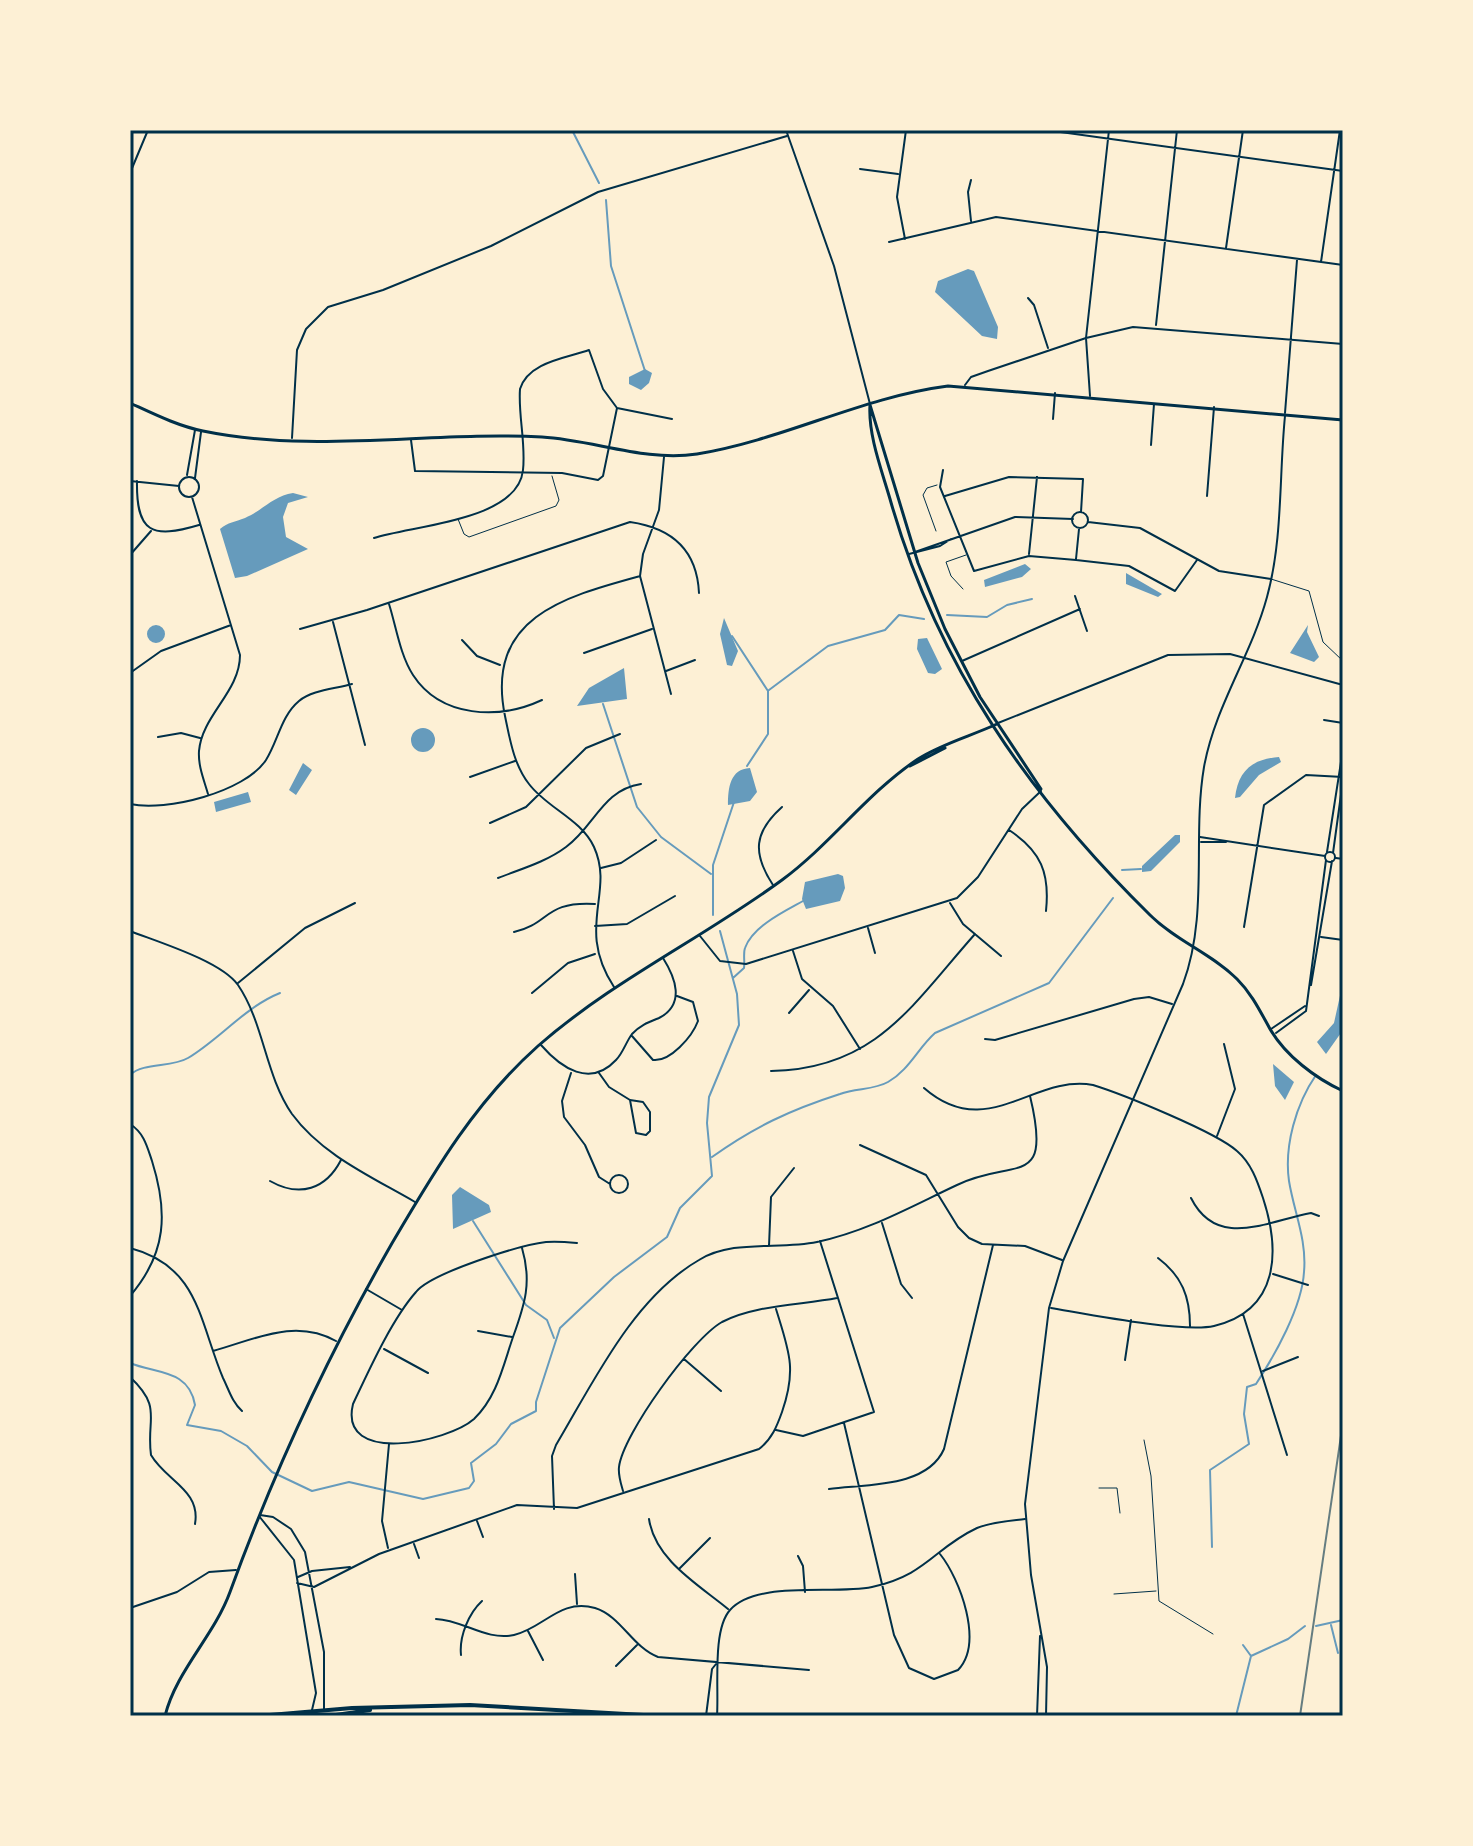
<svg xmlns="http://www.w3.org/2000/svg" width="1473" height="1846" viewBox="0 0 1473 1846" font-family="Overpass,sans-serif">
  <style>
    .water { fill: #669bbc }
    .lines { fill: none; stroke-linecap: round; stroke-linejoin: round }
    .stream { stroke: #669bbc; stroke-width: 2 }
    .service { stroke: #003049; stroke-width: 1 }
    .pedestrian { stroke: #003049; stroke-width: 1 }
    .minor { stroke: #003049; stroke-width: 2 }
    .tertiary { stroke: #003049; stroke-width: 2 }
    .secondary { stroke: #003049; stroke-width: 3 }
    .trunk { stroke: #003049; stroke-width: 4 }
    .rail { stroke: #657d81; stroke-width: 2 }
    .neatline { fill: none; stroke: #003049; stroke-width: 3 }
  </style>
  <rect width="100%" height="100%" fill="#fdf0d5"/>
  <!-- water -->
  <path class="water" d="M968 269 974 271 998 327 997 339 982 336 935 292 938 281Z
    M645 369 652 373 649 383 641 390 629 384V377Z
    M293 493 308 497 288 503 283 517 286 537 308 549 247 576 235 578 220 529C228 522 235 522 245 518 262 511 273 496 293 493Z
    M1025 564 1031 569 1022 577 985 587 984 580Z
    M1126 573 1162 594 1158 597 1126 584Z
    M724 618 738 651 732 666 727 665 720 634Z
    M147 634a9 9 0 1 1 18 0a9 9 0 1 1-18 0Z
    M1308 625 1307 632 1319 657 1314 662 1290 653Z
    M927 638 942 669 935 674 928 673 917 649 918 639Z
    M624 668 627 699 577 706 589 688Z
    M411 740a12 12 0 1 1 24 0a12 12 0 1 1-24 0Z
    M1279 757 1281 762 1259 775 1240 797 1235 798C1238 771 1252 759 1279 757Z
    M303 763 312 770 296 795 289 790Z
    M750 768 757 792 750 801 728 805C728 788 730 769 750 768Z
    M248 792 251 802 216 812 214 802Z
    M1175 835H1180V842L1151 871 1142 872V866Z
    M838 874 843 876 845 888 840 901 806 909 802 899 805 882Z
    M1343 982V1030L1326 1054 1317 1042 1334 1023Z
    M1273 1064 1294 1082 1285 1100 1275 1086Z
    M460 1187 489 1205 491 1212 453 1229 452 1195Z"/>
  <g class="lines">
    <!-- stream -->
    <path class="stream" d="M572 130 599 183
      M606 200 611 266 645 371
      M947 615 987 617 1007 605 1032 599
      M732 636 768 691V734L747 766
      M769 690 828 646 885 630 899 615 924 619
      M603 704 637 807 661 837 711 874
      M1122 870 1141 869
      M713 915V865L734 802
      M733 978 744 968C745 962 743 953 745 948 753 926 785 911 803 901
      M130 1075C144 1062 171 1068 188 1058 220 1039 245 1007 280 993
      M712 1157C754 1127 790 1110 840 1094 856 1088 874 1090 888 1082 909 1070 918 1048 935 1033L1049 983 1113 898
      M473 1221 526 1305 547 1320 554 1338
      M130 1363C156 1374 189 1369 195 1405L187 1425 221 1431 247 1446 272 1472 312 1491 349 1482 423 1499 469 1488 474 1481 471 1463 496 1444 511 1424 536 1411V1402L560 1328 614 1277 667 1237 680 1208 712 1176 707 1123 709 1097 739 1025 737 994 720 931
      M1212 1547 1210 1470 1249 1444 1244 1414 1247 1387 1256 1384C1275 1355 1302 1307 1304 1272 1307 1240 1294 1212 1289 1181 1284 1146 1296 1104 1316 1075
      M1331 1625 1338 1653
      M1316 1626 1343 1620
      M1243 1645 1251 1656
      M1236 1716 1251 1656 1288 1639 1305 1626"/>
    <!-- service -->
    <path class="service" d="M458 519 464 534 469 537 556 506 559 500 552 476
      M936 531 923 495 927 488 937 485
      M1271 579 1309 591 1323 642 1343 661
      M963 589 951 576 946 562 966 555"/>
    <!-- pedestrian -->
    <path class="pedestrian" d="M1144 1440 1151 1476 1159 1601 1213 1634
      M1099 1488H1117L1120 1513
      M1114 1594 1156 1591"/>
    <!-- minor -->
    <path class="minor" d="M379 130H418
      M1046 130 1343 171
      M860 169 898 174
      M971 180 968 192 971 221
      M905 239 897 197 906 130
      M889 242 996 217 1343 265
      M1226 248 1243 130
      M1321 262 1340 130
      M1028 298 1034 305 1048 348
      M1156 325 1177 130
      M965 385 971 377 988 371 1086 338 1133 327 1343 344
      M1090 396 1086 338 1109 130
      M1285 413 1297 260
      M1053 419 1055 393
      M292 438 297 350 306 329 328 307 383 290 491 246 598 192 787 136
      M411 440 415 471 562 473 598 480 603 476 617 408
      M1151 445 1154 404
      M664 457 659 510 643 554 640 576 671 694
      M943 470 940 487 974 571 1029 556 1076 560 1129 566 1175 591 1197 560
      M187 475 195 430
      M179 487a10 10 0 1 1 20 0a10 10 0 1 1-20 0Z
      M195 478 201 432
      M130 481 179 486
      M137 481C136 533 152 539 199 525
      M945 496 1009 477 1083 479 1081 512
      M1207 496 1214 407
      M192 497 240 655C240 692 202 715 199 751 198 766 204 780 208 794
      M1072 520a8 8 0 1 1 16 0a8 8 0 1 1-16 0Z
      M1088 522 1140 528 1219 571 1271 579
      M374 538C413 525 518 521 523 470 526 443 518 415 520 389 528 362 566 358 589 350L603 389 617 408 672 419
      M915 552 1015 517 1073 519
      M909 554 940 546 951 539
      M1029 554 1037 477
      M130 555 151 531
      M1076 559 1079 529
      M1075 596 1087 631
      M389 604C396 626 400 655 413 675 441 718 499 720 542 700
      M333 622 365 745
      M300 629 367 610 630 522C672 528 697 550 699 593
      M462 640 477 656 500 665
      M584 653 652 629
      M962 661 1080 609
      M666 671 695 660
      M130 673 161 651 231 625
      M1324 720 1343 723
      M158 737 181 733 200 738
      M470 777 515 761
      M130 804C166 812 245 792 266 760 278 741 281 716 299 701 312 690 335 689 352 684
      M490 823 526 807 586 748 620 734
      M1009 830C1041 851 1050 873 1046 911
      M1200 837 1325 856
      M1201 842H1226
      M1327 852 1343 749
      M1325 857a5 5 0 1 1 10 0a5 5 0 1 1-10 0Z
      M1333 853 1343 780
      M1336 858 1343 859
      M601 868 621 863 656 840
      M498 878C521 869 546 862 566 847 595 826 602 790 641 784
      M773 885C752 853 754 832 782 807
      M950 903 963 924 1001 956
      M595 926 627 924 675 896
      M1244 927 1264 805 1306 775 1343 777
      M868 928 875 953
      M130 931C158 942 221 961 238 985 264 1023 265 1075 292 1114 322 1155 372 1177 415 1202
      M514 932C550 924 544 901 595 904
      M700 936 720 961 746 964 957 898 978 877 1022 809 1041 791
      M1321 937 1343 940
      M793 951 802 979 833 1006 860 1049
      M238 983 305 928 355 903
      M1311 985 1332 861
      M614 987C575 927 615 893 594 847 581 819 547 808 529 784 514 765 510 740 505 716 485 618 563 597 640 576
      M532 993 568 963 595 954
      M789 1013 809 990
      M1271 1029 1305 1006
      M1276 1033 1306 1011 1326 860
      M632 1036 653 1060C670 1062 692 1037 698 1021L693 1002 677 996
      M985 1039 995 1040 1134 999 1149 997 1172 1004
      M541 1045C561 1068 590 1088 616 1060 623 1053 626 1042 632 1034 640 1025 649 1022 659 1018 686 1004 675 977 663 958
      M771 1071C876 1069 912 1005 975 934
      M571 1073 562 1101 564 1117 585 1145 599 1177 610 1184
      M599 1073 609 1087 630 1100 636 1133 646 1135 650 1131V1112L643 1102 630 1100
      M924 1088C987 1143 1033 1074 1093 1085 1122 1094 1216 1132 1237 1151 1251 1163 1257 1180 1263 1198 1280 1250 1280 1310 1214 1326 1183 1333 1087 1314 1051 1308
      M130 1124C144 1133 147 1146 152 1161 168 1212 167 1253 130 1296
      M1217 1136 1235 1089 1224 1044
      M860 1145 926 1175 958 1227 969 1238 982 1244 1025 1246 1062 1260
      M610 1184a9 9 0 1 1 18 0a9 9 0 1 1-18 0Z
      M270 1181C300 1198 326 1189 341 1160
      M1191 1198C1217 1250 1267 1221 1311 1213L1319 1216
      M882 1223 901 1284 912 1298
      M769 1246 771 1197 794 1168
      M130 1248C199 1266 199 1321 223 1378 229 1390 232 1402 242 1411
      M522 1248C532 1282 525 1304 513 1337 503 1366 497 1397 474 1419 448 1442 338 1466 353 1404 369 1370 392 1319 416 1292 431 1273 520 1245 546 1242 556 1241 567 1242 577 1243
      M1158 1258C1182 1276 1190 1297 1190 1326
      M1273 1274 1308 1285
      M366 1289 402 1310
      M1243 1314 1287 1455
      M478 1331 512 1337
      M384 1349 428 1373
      M213 1351C256 1339 295 1318 336 1341
      M684 1359 721 1391
      M1125 1360 1131 1320
      M1263 1371 1298 1357
      M130 1377C163 1408 146 1418 151 1455 166 1481 201 1490 195 1524
      M844 1423 894 1635 909 1668 934 1679 958 1670C984 1643 960 1579 940 1554
      M776 1430 803 1436 874 1412 820 1241
      M829 1489C866 1484 927 1488 944 1449L993 1245
      M623 1491C621 1484 618 1475 619 1467 623 1434 692 1339 722 1322 754 1305 801 1305 837 1298
      M554 1509 552 1456 556 1445C593 1383 633 1298 699 1260 733 1239 779 1250 817 1242 868 1231 910 1207 957 1185 1014 1157 1053 1191 1030 1096
      M260 1515 273 1517 291 1529 305 1552 324 1652V1709
      M259 1516 294 1560 316 1693 312 1710
      M649 1519C655 1560 699 1585 728 1609
      M477 1521 483 1537
      M414 1544 419 1558
      M388 1548 382 1521 389 1444
      M798 1556 803 1566 805 1592
      M680 1568 710 1538
      M575 1574 577 1604
      M298 1577 312 1571 350 1567
      M297 1583 314 1587 379 1554 517 1505 577 1508 759 1449C772 1439 777 1426 782 1412 797 1369 789 1351 776 1309
      M436 1619C463 1620 486 1641 514 1635 544 1628 560 1598 595 1608 621 1616 632 1647 658 1657L809 1670
      M528 1631 543 1660
      M461 1655C459 1636 469 1613 482 1601
      M616 1666 637 1645
      M706 1716 712 1669 716 1664
      M717 1716C719 1688 712 1630 730 1610 757 1580 833 1595 872 1587 927 1575 934 1548 977 1528 992 1522 1009 1521 1025 1519"/>
    <!-- tertiary -->
    <path class="tertiary" d="M786 130 834 266 870 404
      M130 173 148 130
      M998 723 1168 655 1230 654 1343 685
      M130 1608 177 1592 209 1572 236 1570
      M1037 1716 1040 1636
      M1046 1716 1047 1667 1031 1575 1025 1504 1049 1308 1063 1261 1183 984C1209 914 1192 838 1204 767 1215 706 1251 656 1267 597 1283 539 1279 475 1285 416"/>
    <!-- secondary -->
    <path class="secondary" d="M130 403C154 414 178 426 203 431 314 454 430 431 542 437 594 440 645 462 697 454 783 440 862 397 948 386L1343 420
      M870 405C868 435 882 471 890 499 937 665 1029 796 1150 915 1176 941 1211 953 1237 979 1252 994 1260 1011 1270 1029 1286 1056 1315 1078 1343 1091
      M870 405 918 563 945 629 980 697 1041 789
      M910 766 945 748
      M165 1716C176 1671 214 1636 230 1592 274 1471 327 1357 391 1245 434 1172 474 1103 538 1046 612 981 703 938 782 880 831 844 867 793 918 759 941 744 971 736 997 724"/>
    <!-- trunk -->
    <path class="trunk" d="M258 1716 352 1708 470 1705 661 1716
      M329 1716 370 1710"/>
    <!-- rail -->
    <path class="rail" d="M1300 1716 1343 1422"/>
  </g>
  <!-- border -->
  <rect width="1473" height="1846" fill="none" stroke="#fdf0d5" stroke-width="264"/>
  <rect x="132" y="132" width="1209" height="1582" class="neatline"/>
</svg>
